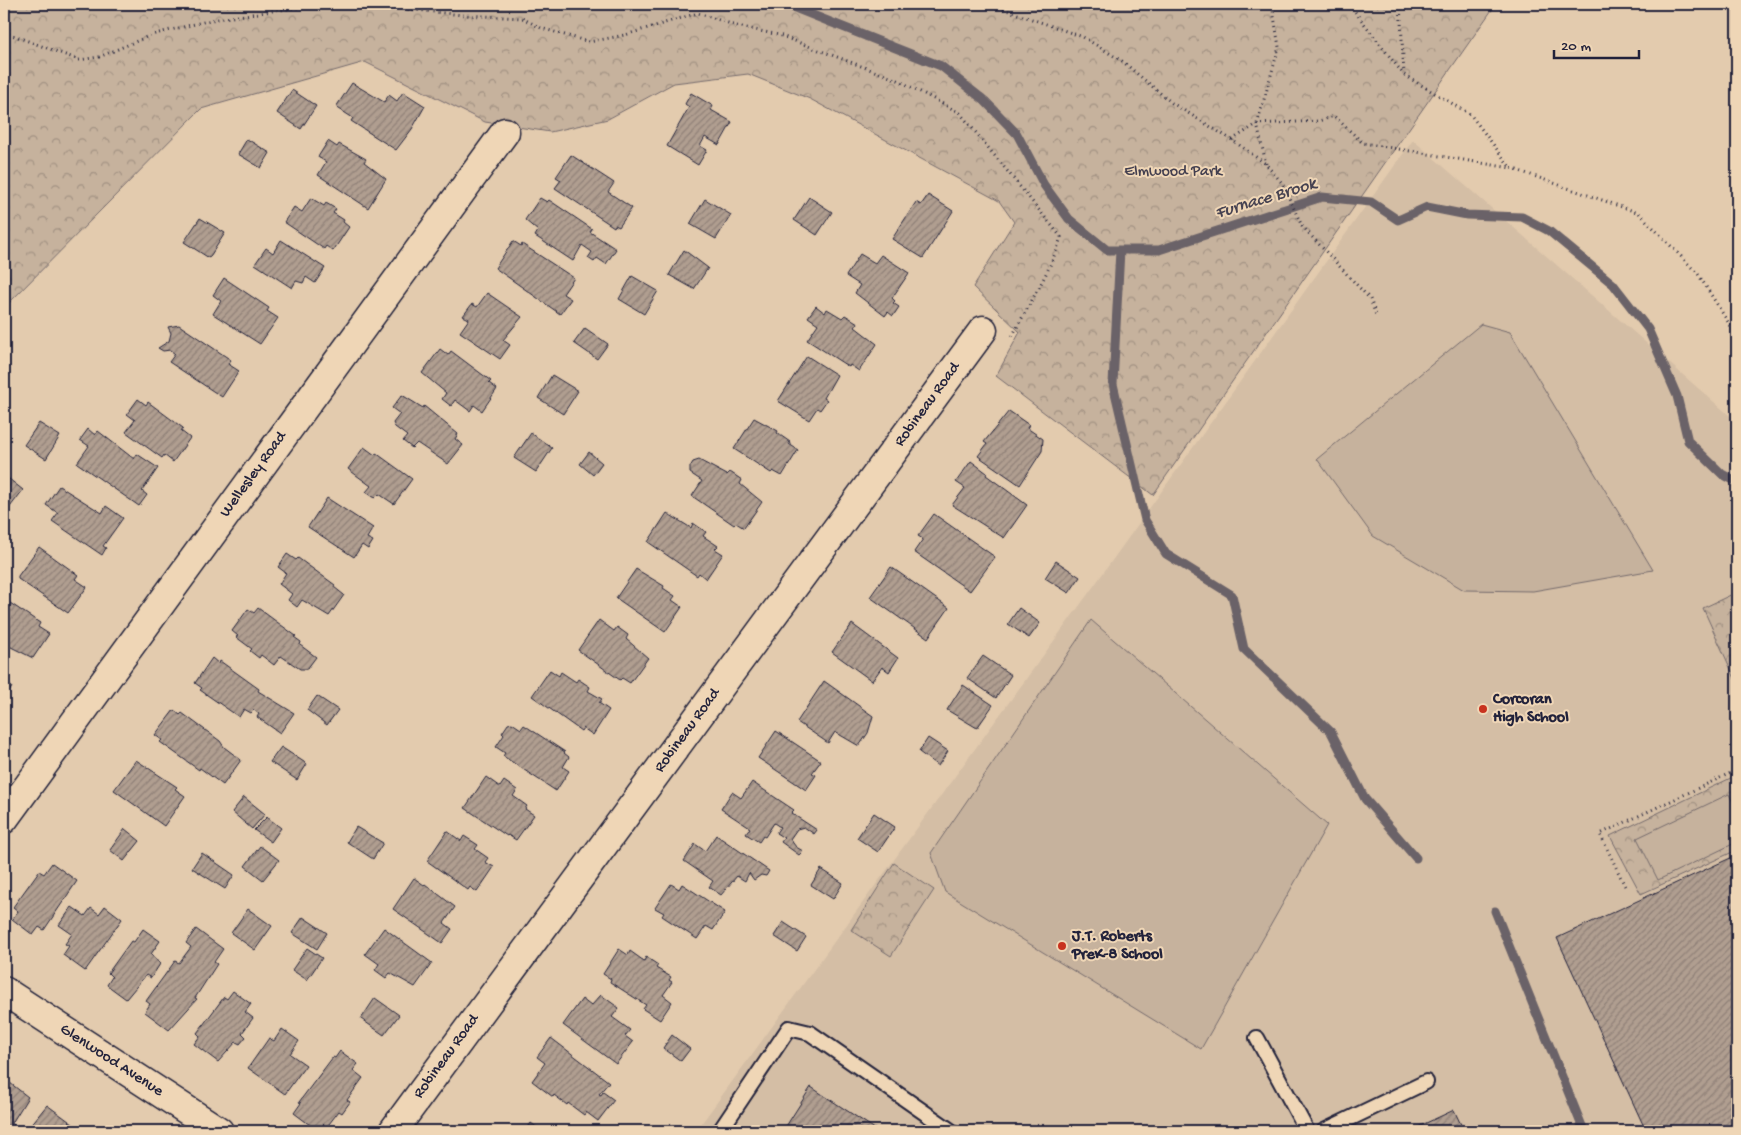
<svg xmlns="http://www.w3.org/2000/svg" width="1741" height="1135" viewBox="0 0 1741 1135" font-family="'Gochi Hand',sans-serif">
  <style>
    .built { fill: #d4bea5 }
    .forest { fill: url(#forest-crowns); stroke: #746a6c }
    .garden { fill: #c6b29d; stroke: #746a6c }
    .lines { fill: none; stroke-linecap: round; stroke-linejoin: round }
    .stream { stroke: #6b6267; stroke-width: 9 }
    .building { fill: url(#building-hatch); stroke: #22223b }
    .service-casing { stroke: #22223b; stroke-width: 18 }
    .minor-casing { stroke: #22223b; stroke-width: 31 }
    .secondary-casing { stroke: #22223b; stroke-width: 31 }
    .path { stroke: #22223b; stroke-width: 3; stroke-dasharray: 1 4; stroke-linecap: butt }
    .service { stroke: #efd6b6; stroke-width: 14 }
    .minor { stroke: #efd6b6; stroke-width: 28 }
    .secondary { stroke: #efd6b6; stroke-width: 28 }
    .poi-dot { fill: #c8321e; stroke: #efd6b6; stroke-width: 2 }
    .labels { text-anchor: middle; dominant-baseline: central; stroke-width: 4; stroke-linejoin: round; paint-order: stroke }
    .park-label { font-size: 16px; fill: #433f4f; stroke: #efd6b6 }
    .street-label { font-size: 16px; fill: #22223b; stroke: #efd6b6 }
    .poi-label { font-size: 16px; font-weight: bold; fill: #22223b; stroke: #efd6b6; text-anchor: start }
    .water-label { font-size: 18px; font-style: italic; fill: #464251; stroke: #efd6b6 }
  </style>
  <defs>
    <pattern id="forest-crowns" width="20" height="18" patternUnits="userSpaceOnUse" patternTransform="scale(1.25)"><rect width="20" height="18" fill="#c6b29d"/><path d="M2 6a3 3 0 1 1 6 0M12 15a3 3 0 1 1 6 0" fill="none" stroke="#a09081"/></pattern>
    <pattern id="building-hatch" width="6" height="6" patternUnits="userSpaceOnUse" patternTransform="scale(1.25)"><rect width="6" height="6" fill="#b09e90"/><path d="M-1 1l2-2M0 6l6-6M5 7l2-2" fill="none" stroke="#8f8077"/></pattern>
  </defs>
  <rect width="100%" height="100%" fill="#e3cbae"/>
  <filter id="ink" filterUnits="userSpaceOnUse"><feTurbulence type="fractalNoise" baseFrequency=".02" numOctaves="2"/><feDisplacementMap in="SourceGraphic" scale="10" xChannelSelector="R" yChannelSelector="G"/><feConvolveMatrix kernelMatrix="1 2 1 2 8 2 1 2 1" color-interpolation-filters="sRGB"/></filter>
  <g filter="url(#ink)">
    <!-- built -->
    <path class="built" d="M1413 140 1737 422V1131H696L1091 590Z"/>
    <!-- forest -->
    <path class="forest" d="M4 4H1496L1153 495 996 376 1020 332 973 287 1014 222 999 201 810 99 748 74 674 83 608 119 550 132 485 122 365 62 201 109 4 308Z
      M1737 592V683L1703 608Z
      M1737 775V850L1641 894 1610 836Z
      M894 863 934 890 891 956 851 930Z"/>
    <!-- garden -->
    <path class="garden" d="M1481 324 1510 332 1653 570 1533 591 1464 590 1373 536 1317 459Z
      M1091 620 1327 825 1201 1049 945 892 931 853Z
      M1729 794 1737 811V842L1658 880 1637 838Z"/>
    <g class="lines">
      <!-- stream -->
      <path class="stream" d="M785 4 941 66 985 101 1017 134 1044 185 1069 219 1107 250H1159L1322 197 1371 202 1398 220 1427 207 1467 215 1522 217 1549 231 1613 284 1648 329 1677 396 1688 441 1722 474 1737 482
        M1120 250 1113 384 1145 520 1166 554 1232 595 1244 649 1331 732 1365 799 1416 858
        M1495 911 1584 1131"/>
    </g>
    <!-- building -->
    <path class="building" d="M753 4H772L770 10Z
      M352 83 384 102 389 95 397 101 403 92 425 106 412 129 396 150 351 121 353 118 336 107Z
      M292 90 316 106 301 129 277 113Z
      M691 93 713 106 711 110 732 122 719 145 705 137 700 146 707 150 698 165 667 146 689 107 685 104Z
      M247 139 270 153 261 168 238 154Z
      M328 141 337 147 339 144 366 159 364 162 386 179 368 208 318 175 326 162 318 157Z
      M571 155 614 183 608 192 632 208 619 227 615 225 614 227 555 188 561 180 556 177Z
      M928 195 953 211 923 258 892 239 916 202 921 205Z
      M809 197 832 212 817 235 794 220Z
      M311 198 324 206 326 203 336 209 333 213 344 220 343 222 349 227 333 251 326 246 324 249 284 222 294 207 302 212Z
      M540 198 547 202 549 200 592 229 590 232 616 249 606 264 597 258 594 262 588 258 592 252 582 245 573 261 535 236 538 231 525 220Z
      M705 199 731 215 716 239 690 224Z
      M200 218 225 233 209 258 184 242Z
      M281 240 325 268 315 283 306 277 303 283 296 281 292 288 255 264 266 248 273 253Z
      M513 241 521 246 522 244 574 278 563 294 571 299 560 314 495 268Z
      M684 250 708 268 694 289 669 275Z
      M860 254 875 263 881 255 909 273 892 298 895 301 893 303 899 307 893 316 888 312 885 316 855 293 860 285 846 276Z
      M632 276 658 291 644 314 619 299Z
      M224 278 269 308 267 311 278 318 260 344 213 314 221 301 213 295Z
      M487 293 522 317 503 340 510 345 500 359 460 332 469 319 463 316 472 304 477 307Z
      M816 306 825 313 827 309 842 318 845 315 858 323 855 327 877 344 859 371 850 365 849 367 807 340 818 324 808 317Z
      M179 325 231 360 228 364 239 371 222 397 169 362 175 354 170 350 163 351 158 348 169 341 171 333 168 327Z
      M585 328 608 344 597 359 574 343Z
      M440 349 448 355 451 351 491 381 489 383 497 389 482 411 474 405 470 411 455 400 451 406 442 399 446 393 422 373Z
      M807 356 837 375 824 398 827 400 820 410 817 408 809 420 778 401Z
      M552 375 578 391 563 414 538 398Z
      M402 395 423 408 424 406 458 434 455 439 463 445 448 464 417 443 412 448 403 441 407 436 395 427 393 423 400 414 392 408Z
      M138 399 146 405 148 402 183 428 181 431 190 438 173 462 164 455 162 458 126 432 135 420 127 414Z
      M1009 411 1029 425 1027 428 1043 439 1042 451 1020 485 978 456 987 444 984 442Z
      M754 418 778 431 777 433 790 442 789 444 798 450 782 476 773 471 771 473 734 449Z
      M39 423 60 436 46 459 24 445Z
      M88 429 95 435 98 431 134 459 137 454 158 468 142 491 147 495 139 506 77 463 89 446 80 440Z
      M531 433 552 448 536 472 514 458Z
      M364 447 375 455 376 453 412 479 394 504 379 494 375 498 366 492 371 486 348 469Z
      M589 452 602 463 593 475 580 464Z
      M699 460 727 475 730 472 742 480 740 484 762 502 744 528 736 523 734 525 692 496 702 481 690 473V467L693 462Z
      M971 461 987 473 986 475 1027 505 1004 538 952 505 965 488 956 482Z
      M4 475 23 490 7 511 4 508Z
      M59 486 102 513 106 506 123 518 103 546 106 548 102 555 52 521 58 513 46 505Z
      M327 498 373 528 367 538 373 541 368 549 362 545 354 557 308 527Z
      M667 513 691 528 693 523 706 532 703 536 718 546 715 549 723 554 706 579 699 573 697 576 648 542Z
      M934 514 995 557 970 591 914 552 923 539 918 536Z
      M39 547 78 575 75 579 87 587 68 613 18 579V576Z
      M287 554 296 560 298 558 335 585 334 587 344 595 329 616 302 600 297 607 288 600 292 594 279 584 286 573 278 567Z
      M1056 561 1080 577 1069 593 1045 578Z
      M891 567 949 608 928 638 870 597Z
      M636 569 664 586 663 588 675 596 672 600 682 607 665 632 616 598Z
      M7 601 40 623 38 627 49 634 33 658 9 646 7 649 4 647V607Z
      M258 608 296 636 294 637 301 642 300 645 316 657 307 669H300L281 656 274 665 261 655 259 658 250 651 252 649 236 637 238 636 232 631 248 609 254 613Z
      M1019 608 1040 623 1029 638 1008 624Z
      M599 620 614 631 617 627 628 635 626 639 648 658 630 683 622 678 620 680 578 650Z
      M852 624 898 658 889 672 882 667 872 681 832 652Z
      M983 656 1011 675 996 698 967 678Z
      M212 658 219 664 220 661 259 689 258 691 294 713 280 733 257 717 259 714 254 710 251 713 244 709 239 717 200 690 202 688 195 683Z
      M550 670 559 676 561 672 576 682 578 679 590 687 588 691 602 699 599 703 609 710 593 735 583 728 581 731 532 696Z
      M4 681 12 687 4 701Z
      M824 681 873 716 868 733 859 746 835 732 828 743 797 722Z
      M963 685 993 705 977 728 947 710Z
      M317 696 338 710 327 725 307 710Z
      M174 710 180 715 182 713 220 741 224 747 241 760 223 785 200 768 199 770 160 742 162 740 155 735Z
      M512 723 521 729 524 725 565 752 564 753 569 757 563 767 569 771 556 791 503 756 505 753 496 747 504 735 502 733 508 724Z
      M776 731 821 761 812 773 816 775 806 790 758 758Z
      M928 738 948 751 938 766 919 752Z
      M281 747 307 764 297 780 270 762Z
      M136 760 177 787 175 789 185 796 164 826 114 790Z
      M486 777 500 787 504 781 517 790 513 796 527 806 525 809 534 815 516 840 508 835 507 836 465 808Z
      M752 782 794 810 791 813 817 830 814 834 804 827 797 829 790 839 796 847 803 851 799 855 781 842 784 838 776 833 780 827 774 823 765 837 763 836 759 842 746 834 750 828 721 809 732 792 741 798Z
      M244 797 265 814 252 829 232 812Z
      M874 813 895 827 878 852 857 838Z
      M267 817 281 828 271 842 254 830Z
      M356 827 383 843 373 859 347 842Z
      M125 829 140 841 124 861 110 850Z
      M447 831 461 841 464 836 478 845 475 849 488 858 485 862 494 867 477 892 470 887 468 890 427 861Z
      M716 835 769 871 766 876 761 875 754 880 749 873 745 881 737 876 721 895 709 887 713 881 684 861 695 844 705 851Z
      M260 846 279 860 263 880 245 866Z
      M202 853 234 875 225 889 192 868Z
      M1737 855V1131H1646L1557 938Z
      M52 863 77 881 44 930 39 927 33 935 12 919 18 911 13 907 39 871 44 874Z
      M821 869 843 883 833 899 811 885Z
      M414 878 424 885 425 884 455 907 444 923 452 929 442 943 393 909Z
      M671 884 679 889 682 884 725 912 713 930 706 926 697 939 662 916 664 913 655 908Z
      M105 906 122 919 85 971 63 955 69 946 65 944 72 934 59 925 72 907 85 916 91 908 99 914Z
      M248 909 272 926 255 950 231 933Z
      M303 917 327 933 317 949 292 933Z
      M783 922 806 937 797 951 774 936Z
      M384 928 432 963 415 987 390 973 386 978 375 970 379 964 365 954Z
      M143 929 160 941 151 954 160 964 151 978 146 975 126 999 107 985 112 977 108 973 131 941 134 942Z
      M196 929 223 949 214 962 217 964 195 998 197 999 169 1030 145 1012 150 1004 146 1001 175 961 179 963 191 947 186 943Z
      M307 948 322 958 307 980 292 970Z
      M619 949 628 955 630 951 644 961 646 957 658 965 656 968 671 977 669 980 672 982 663 995 672 1002 660 1020 643 1009 646 1005 610 982 611 979 603 974Z
      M233 991 251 1004 245 1012 253 1018 242 1033 246 1037 240 1044 236 1042 218 1062 194 1044 200 1036 197 1033 224 997 227 999Z
      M601 995 619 1008 612 1017 630 1030 625 1036 633 1042 616 1064 563 1025 582 999 591 1006Z
      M375 998 399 1015 384 1035 361 1019Z
      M282 1029 299 1041 290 1054 306 1065 285 1094 248 1068 269 1038 274 1041Z
      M672 1035 690 1049 681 1061 663 1048Z
      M551 1038 609 1082 599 1094 601 1095 603 1092 614 1100 598 1121 586 1112 584 1115 568 1103 567 1105 554 1095 553 1097 532 1081 545 1063 537 1057Z
      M340 1051 358 1064 353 1070 363 1078 347 1100 350 1102 342 1113 339 1111 329 1124 321 1131H318L294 1113 301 1103 299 1102 333 1057 335 1058Z
      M5 1079 28 1097 12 1123 14 1125 10 1131H4Z
      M811 1087 878 1131H783Z
      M47 1105 77 1127 74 1131H26Z
      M1454 1110 1464 1131H1409Z
      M531 1123 542 1131H525Z"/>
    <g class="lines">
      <defs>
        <path id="service" d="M1257 1038 1307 1131
          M720 1131 789 1028 810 1033 951 1131
          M1324 1131 1426 1082"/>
        <path id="minor" d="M4 819 505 132
          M393 1131 983 330"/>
        <path id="secondary" d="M4 991 219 1131"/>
      </defs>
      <!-- service casing -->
      <use href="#service" class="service-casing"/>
      <!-- minor casing -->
      <use href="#minor" class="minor-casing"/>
      <!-- secondary casing -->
      <use href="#secondary" class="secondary-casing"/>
      <!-- path -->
      <path class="path" d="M358 4 463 15 522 18 541 28 589 42 625 35 698 13 737 26 779 35 898 80 960 113 1061 237C1050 273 1028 305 1011 339
        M989 4 1083 37 1122 61 1172 103 1232 140 1266 164 1282 183 1302 226 1370 299 1377 318
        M1349 4 1404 75 1470 114 1511 168 1639 213 1698 274 1730 325 1737 333
        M1400 4 1404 74
        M4 32 79 60 99 57 151 35 211 20 293 8 347 4
        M1232 140 1257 124 1279 47 1272 4
        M1266 164 1257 124 1319 121 1334 116 1363 143 1511 168
        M1625 886 1600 834 1737 770"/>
      <!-- service -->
      <use href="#service" class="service"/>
      <!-- minor -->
      <use href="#minor" class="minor"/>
      <!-- secondary -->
      <use href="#secondary" class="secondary"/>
    </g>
  </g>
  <!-- markers -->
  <g class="poi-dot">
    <circle cx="1483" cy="709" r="5"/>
    <circle cx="1062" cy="946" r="5"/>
  </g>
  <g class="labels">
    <!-- park labels -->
    <g class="park-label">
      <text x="1173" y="172">Elmwood Park</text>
    </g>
    <!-- street labels -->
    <g class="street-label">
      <text transform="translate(928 405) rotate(-54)">Robineau Road</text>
      <text transform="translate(254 475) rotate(-54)">Wellesley Road</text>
      <text transform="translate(688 731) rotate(-54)">Robineau Road</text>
      <text transform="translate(447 1057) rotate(-54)">Robineau Road</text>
      <text transform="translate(111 1061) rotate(33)">Glenwood Avenue</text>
    </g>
    <!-- poi labels -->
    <g class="poi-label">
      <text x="1493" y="700">Corcoran<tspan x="1493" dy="18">High School</tspan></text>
      <text x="1072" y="937">J.T. Roberts<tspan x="1072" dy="18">PreK-8 School</tspan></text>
    </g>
    <!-- water labels -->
    <g class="water-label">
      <text transform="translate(1266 199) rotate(-17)">Furnace Brook</text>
    </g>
  </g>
  <!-- margin -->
  <rect width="1741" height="1135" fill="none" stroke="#efd6b6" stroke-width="20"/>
  <rect x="10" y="10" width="1721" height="1115" fill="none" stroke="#22223b" stroke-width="2" filter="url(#ink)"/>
  <!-- scale -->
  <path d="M1554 50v8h85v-8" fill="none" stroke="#22223b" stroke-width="2.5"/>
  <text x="1561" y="50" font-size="15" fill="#22223b" stroke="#efd6b6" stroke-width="4" paint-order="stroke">20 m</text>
</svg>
